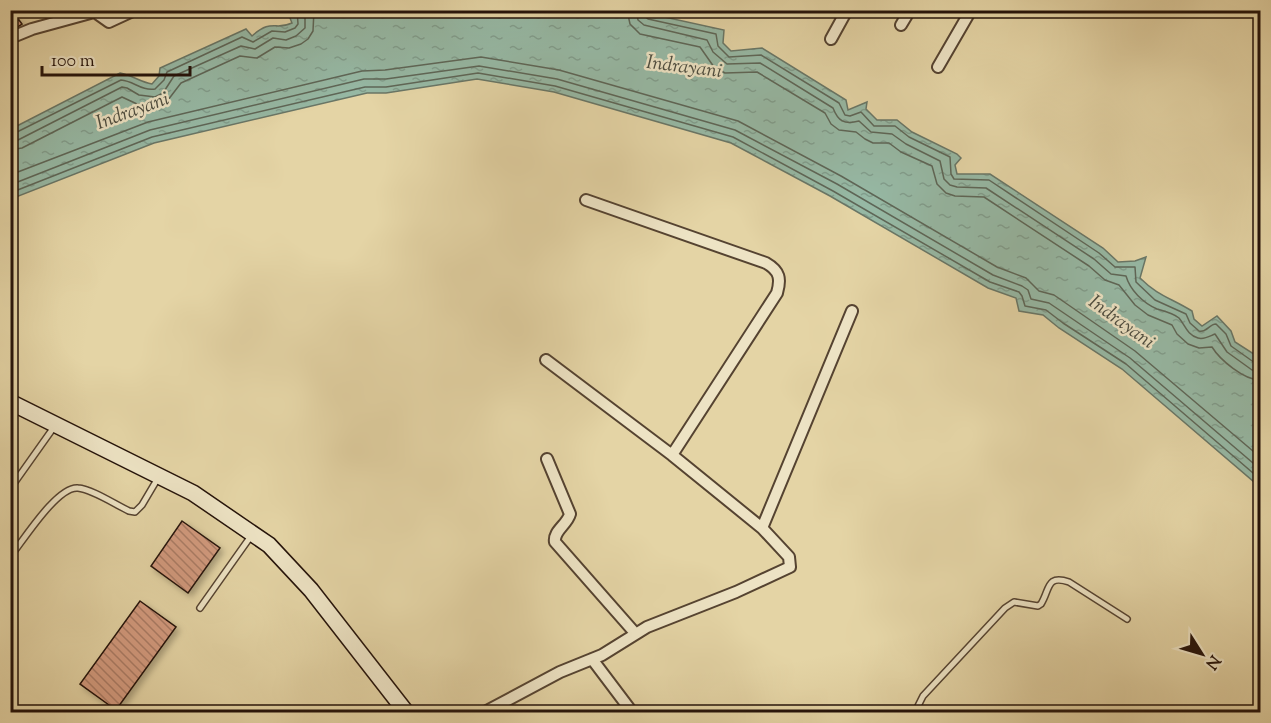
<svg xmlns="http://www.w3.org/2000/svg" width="1271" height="723" viewBox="0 0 1271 723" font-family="'Sorts Mill Goudy',serif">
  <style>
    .water { fill: url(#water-ripples); stroke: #697666; stroke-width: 1.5 }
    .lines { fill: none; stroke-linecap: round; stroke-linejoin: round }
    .shore { stroke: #5e6657; stroke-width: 1.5 }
    .building { fill: url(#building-back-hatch); stroke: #25130a; stroke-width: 1.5; filter: url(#shadow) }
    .lane-casing { stroke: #554331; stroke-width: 8 }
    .street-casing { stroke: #554331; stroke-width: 14 }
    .secondary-casing { stroke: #25130a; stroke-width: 18 }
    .lane { stroke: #ede3c4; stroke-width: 5 }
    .street { stroke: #ede3c4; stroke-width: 10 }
    .secondary { stroke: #ede3c4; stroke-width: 15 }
    .labels { text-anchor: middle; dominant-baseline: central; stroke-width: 5; stroke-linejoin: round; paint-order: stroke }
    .water-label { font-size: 20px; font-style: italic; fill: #4d4d40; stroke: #ede3c4 }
  </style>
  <defs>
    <pattern id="water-ripples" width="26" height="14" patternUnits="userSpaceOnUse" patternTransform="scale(1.5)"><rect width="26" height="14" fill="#96b8a4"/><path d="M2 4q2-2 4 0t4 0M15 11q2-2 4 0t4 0" fill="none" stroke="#819d8c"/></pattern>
    <pattern id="building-back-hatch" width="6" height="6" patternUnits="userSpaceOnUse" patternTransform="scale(1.5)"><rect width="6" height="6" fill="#d29a7e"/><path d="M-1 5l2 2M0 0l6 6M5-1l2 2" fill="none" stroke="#aa7c65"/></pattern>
    <filter id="shadow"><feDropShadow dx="3.5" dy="3.5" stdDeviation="3" flood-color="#0004"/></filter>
  </defs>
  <rect width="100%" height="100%" fill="#e4d4a5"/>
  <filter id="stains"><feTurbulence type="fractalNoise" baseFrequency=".00333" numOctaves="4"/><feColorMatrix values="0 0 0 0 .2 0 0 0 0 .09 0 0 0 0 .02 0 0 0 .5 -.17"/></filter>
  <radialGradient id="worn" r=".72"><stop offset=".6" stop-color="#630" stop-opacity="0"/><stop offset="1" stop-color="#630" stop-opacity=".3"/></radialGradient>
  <!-- water -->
  <path class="water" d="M637 11 724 30 723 43 731 51 762 48 846 100 848 110 867 102 866 109 877 120H897L912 132 957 154 961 158 955 165 957 174H990L1103 248 1118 262 1135 261 1146 257 1140 278C1158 296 1171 298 1192 311L1194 319 1202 326 1217 316 1231 331 1235 342 1257 356 1260 361V487L1122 369 1059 328 1043 315 1019 311 1016 298 988 288 830 196 731 143 554 92 477 79 386 93H367L154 143 11 199V129L120 73C132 75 140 82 152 84L159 76 160 68 246 29 252 36C272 18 275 31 292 23L290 18 293 11Z"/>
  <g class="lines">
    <!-- shore -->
    <path class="shore" d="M627 10 630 24 640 34 700 47 714 67 725 73 757 72 825 113 831 124 839 130 856 132 865 139 873 143H889L901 152 932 166 937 184 946 193 955 196 984 197 1089 266 1105 280 1119 285 1135 305 1148 315 1172 325 1177 334 1188 344 1199 348 1212 347C1220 360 1244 380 1260 380
      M636 10 638 20 644 25 707 40 713 52 727 64 760 63 833 108C838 121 844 125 859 121L871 132 892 134 906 144 940 161 944 179 950 185 957 187 986 188 1094 259 1111 274 1126 276C1130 290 1143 303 1157 309 1164 311 1173 313 1179 318 1185 325 1187 335 1198 338 1204 340 1210 336 1215 334L1227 352 1252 370 1260 371
      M643 10 644 16 648 19 716 34 718 46 729 57 761 55 839 103 845 115 850 116 861 112 874 126H895L909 137 950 157 951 174 954 179 989 180 1099 253 1115 267H1135L1136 282 1155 300 1186 314 1190 323 1199 331C1207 333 1209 324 1216 324L1226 334 1231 346 1255 363 1260 364
      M10 134 15 133 121 80C134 81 141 91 155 89L164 80 167 72 242 37 253 42 272 31 285 32 295 28 298 24 297 10
      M10 141 18 140 122 87 127 88 139 95 155 97 163 93 174 76 241 46 255 49 273 38 286 40 296 36 305 28V10
      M10 150 22 148 122 97 137 104 158 106 168 100 181 83 240 56 257 58 275 47 289 48 301 44 308 39 313 31 314 10
      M10 175 148 122 362 71 385 70 481 57 559 70 738 121 841 176 997 267 1026 278 1039 291 1054 295 1135 351 1260 457
      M10 185 150 130 364 79H386L479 66 557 79 735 130 837 184 993 275 1022 286 1028 290 1031 299 1049 303 1130 358 1260 469
      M10 193 152 137 365 87H386L478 73 555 86 733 137 833 191 990 282 1019 292 1022 296 1025 306 1046 310 1063 323 1126 364 1260 479"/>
  </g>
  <!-- building -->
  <path class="building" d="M10 14 16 21 19 20 22 24 10 32Z
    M182 521 220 548 188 593 151 566Z
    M140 601 176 627 116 710 80 684Z"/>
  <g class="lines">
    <defs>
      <path id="lane" d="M10 489 54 427
        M10 557C23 541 57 486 78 488 92 489 116 505 129 511L135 512 142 505 158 478
        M200 608 251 536
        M915 712 923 696 1005 608 1014 602 1038 606 1041 604C1050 590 1046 574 1069 582L1127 619"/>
      <path id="street" d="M92 10 109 22 135 10
        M901 25 910 10
        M10 38 32 29 94 12
        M831 39 847 10
        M938 67 971 10
        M586 200 766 263C780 271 781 279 777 293L672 455
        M546 360 672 455 762 528
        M547 459 570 514C567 525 553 531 555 542L635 633
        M592 659 632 712
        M485 712 560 672 602 655 647 627 736 592 790 567 789 557 762 528 852 311"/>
      <path id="secondary" d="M10 402 193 493 269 545 311 590 406 712"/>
    </defs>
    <!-- lane casing -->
    <use href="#lane" class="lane-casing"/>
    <!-- street casing -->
    <use href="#street" class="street-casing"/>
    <!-- secondary casing -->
    <use href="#secondary" class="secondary-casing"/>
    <!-- lane -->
    <use href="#lane" class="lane"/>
    <!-- street -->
    <use href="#street" class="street"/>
    <!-- secondary -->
    <use href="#secondary" class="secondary"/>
  </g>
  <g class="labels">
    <!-- water labels -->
    <g class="water-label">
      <text transform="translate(684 68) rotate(7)">Indrayani</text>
      <text transform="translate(133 112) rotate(-20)">Indrayani</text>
      <text transform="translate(1121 323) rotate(36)">Indrayani</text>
    </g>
  </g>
  <!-- margin -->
  <rect width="1271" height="723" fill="none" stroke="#e4d4a5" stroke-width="36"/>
  <rect x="12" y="12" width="1247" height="699" fill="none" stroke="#25130a" stroke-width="3"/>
  <rect x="18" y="18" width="1235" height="687" fill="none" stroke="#25130a" stroke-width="1.5"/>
  <!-- north arrow -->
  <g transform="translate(1202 654) rotate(127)" stroke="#ede3c4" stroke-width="4.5" paint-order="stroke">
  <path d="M0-4.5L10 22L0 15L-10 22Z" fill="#25130a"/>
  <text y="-9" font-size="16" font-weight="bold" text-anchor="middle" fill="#25130a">N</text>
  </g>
  <!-- scale -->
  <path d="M42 66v9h148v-9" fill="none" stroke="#25130a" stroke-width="3"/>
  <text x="51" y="66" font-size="18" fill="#25130a" stroke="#ede3c4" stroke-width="4.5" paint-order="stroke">100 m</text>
  <rect width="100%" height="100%" filter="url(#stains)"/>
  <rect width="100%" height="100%" fill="url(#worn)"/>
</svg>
